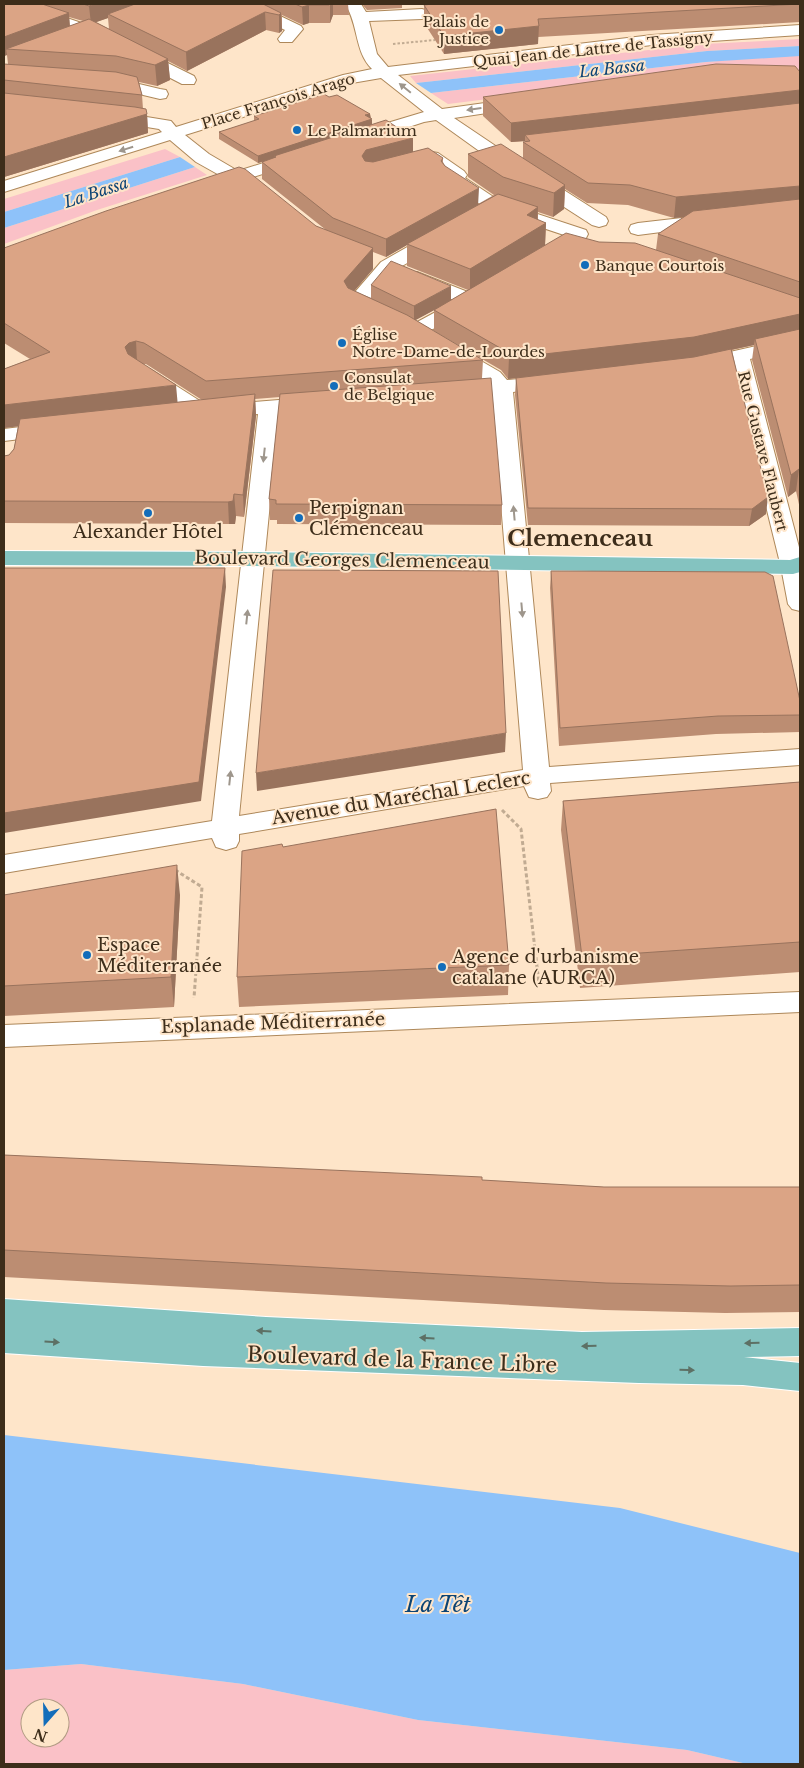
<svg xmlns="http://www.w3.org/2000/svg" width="804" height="1768" viewBox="0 0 804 1768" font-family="'Libre Baskerville',serif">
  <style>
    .green { fill: #fac1c7; fill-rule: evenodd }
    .water { fill: #8ec2f9 }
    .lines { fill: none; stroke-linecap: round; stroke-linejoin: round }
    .minor-casing { stroke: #ae885a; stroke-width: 2 }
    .major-casing { stroke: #fff; stroke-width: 2 }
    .path-far1 { stroke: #c1ab92; stroke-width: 2; stroke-dasharray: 2.5 2; stroke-linecap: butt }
    .path { stroke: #c1ab92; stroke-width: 3; stroke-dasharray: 4 2.5; stroke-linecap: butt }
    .minor { fill: #fff; fill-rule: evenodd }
    .major { fill: #84c3c0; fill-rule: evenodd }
    .wall { fill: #bc8d72; fill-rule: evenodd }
    .shaded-wall { fill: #99735d }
    .building { fill: #dba485; stroke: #99735d }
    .oneway { fill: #9e968c }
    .oneway2 { fill: #5d7065 }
    .poi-dot { fill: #136dba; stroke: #fee5c9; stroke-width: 2 }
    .labels { text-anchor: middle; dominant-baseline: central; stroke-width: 4; stroke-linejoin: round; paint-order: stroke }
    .far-poi-label { font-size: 15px; fill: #3d2d1a; stroke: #fee5c9; text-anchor: start }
    .far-street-label { font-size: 15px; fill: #3d2d1a; stroke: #fee5c9 }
    .far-water-label { font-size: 16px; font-style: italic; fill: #0b4374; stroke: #fee5c9 }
    .poi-label { font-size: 18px; fill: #3d2d1a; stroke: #fee5c9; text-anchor: start }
    .street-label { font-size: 18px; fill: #3d2d1a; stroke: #fee5c9 }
    .near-street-label { font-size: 21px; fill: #3d2d1a; stroke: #fee5c9 }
    .district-label { font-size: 22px; font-weight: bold; fill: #3d2d1a; stroke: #fee5c9 }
    .near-water-label { font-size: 22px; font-style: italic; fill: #0b4374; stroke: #fee5c9 }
  </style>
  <rect width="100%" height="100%" fill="#fee5c9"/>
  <!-- green -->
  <path class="green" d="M800 39V46L707 51 416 83 410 76 704 44Z
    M775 56H800V72L714 71 448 104 431 93 706 62Z
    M165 149 180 157 4 212V199Z
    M195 167 207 175 97 210 4 244V228Z
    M81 1664 243 1684 418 1720 687 1750 747 1764H4V1670ZM30 1708H60V1738H30Z"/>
  <!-- water -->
  <path class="water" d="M800 46V56L706 62 431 93 416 83 707 51Z
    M180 157 195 167 4 228V212Z
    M4 1435 620 1508 800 1553V1764H747L687 1750 418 1720 243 1684 81 1664 4 1670Z"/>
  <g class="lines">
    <defs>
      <path id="minor" d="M4 4H26L99 29 194 76 196 80 194 84H182L87 35 7 7Z
        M235 4H255L301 26 303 29 292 42H280L278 39 285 30 238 7Z
        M345 4H361L366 12 422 9 428 11 430 14 428 17 422 19 369 21 377 54 388 67 652 35 800 25V35L652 45 398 75 442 109 521 98 527 99 529 103 527 107 454 118 509 155 606 217 608 221 606 225 599 227 592 225 496 163 436 120 424 122 366 141 360 142 354 141 351 137 354 133 424 112 381 78 352 83 185 135 209 154 238 171 298 152 304 153 307 157 304 161 253 177 256 181 253 185C246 187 244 184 237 183 227 182 219 190 209 188L206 184 209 180 221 176 196 162 170 140 4 192V181L162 132 159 129 104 120 101 116 104 112 110 111 165 120 171 121 176 127 343 75 372 69C354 51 359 25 345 4Z
        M103 78 118 79 160 89 166 90 168 94 166 98 160 99 118 89 97 87 95 83 97 79Z
        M432 152 438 153 464 171 467 175 465 178 501 202 586 230 588 234 586 238 579 240 489 210 446 182 443 178 446 174 429 163 412 167 406 166 403 162 406 158Z
        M708 215 715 217 717 221 715 225 638 235 631 233 629 229 631 225 638 223Z
        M439 231 446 233 448 237 446 241 395 270 368 301 388 311 391 315 388 319C376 322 353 313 346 303L349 299 381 262 432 233Z
        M417 272 478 296 481 300 473 307 422 335 415 337 408 335 405 331 408 327 456 301 410 282 407 278 410 274Z
        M800 336V348L750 359 800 551V611L792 609 788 604 781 567 731 364 697 371 690 369 687 365 690 361Z
        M450 345 457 347 500 372 507 380 552 376 559 378 562 382 559 386 513 392 549 767 800 749V765L550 783 551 791 547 797 538 799 529 797 524 786 239 834V841L236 847 226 850 216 847 212 838 4 873V855L212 821 258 414 219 417 211 415 203 418 196 416 139 379 136 375 139 371 146 369 153 371 211 408 219 405 316 397 323 399 326 403 323 407 279 412 239 816 523 770 492 394 456 398 449 396 446 392 449 388 487 383 443 355 440 351 443 347Z
        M54 423 62 424 65 429 62 434 4 441V429Z
        M800 992V1012L4 1047V1025Z"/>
      <path id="major" d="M4 551 254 552 790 560 800 557V572L793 574 254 566 4 565Z
        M4 1299 266 1317 582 1332 800 1328V1356L744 1357 800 1363V1391L743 1385 639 1383 203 1366 4 1353Z"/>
    </defs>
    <!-- minor casing -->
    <use href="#minor" class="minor-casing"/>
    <!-- major casing -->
    <use href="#major" class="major-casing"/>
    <!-- path-far1 -->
    <path class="path-far1" d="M393 44 435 40"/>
    <!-- path -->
    <path class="path" d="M502 810 521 829 539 984
      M175 870 202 887 194 998"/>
    <!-- minor -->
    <use href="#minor" class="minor"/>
    <!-- major -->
    <use href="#major" class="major"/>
  </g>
  <!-- wall -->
  <path class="wall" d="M4 4H348L349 15H333L330 23H309L303 25 282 15V31L279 33 266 30 187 71 168 61 170 80 157 86 139 82 142 95 143 109 147 114 148 133 4 177V64H8L7 55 4 56ZM69 17 83 21 70 26ZM108 18 109 29 96 22Z
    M362 4H402V8L367 10Z
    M800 4V22L538 37V44L444 54 424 23V5Z
    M800 72V509L796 491 788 497 752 360 754 345 732 350 766 514 749 526 528 525 515 395 516 378 508 379 501 370 434 331V310L415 320 483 360 482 378 502 505 501 525 277 524V520H270L269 499 280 397 255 399 256 416 244 517 236 516 235 524H229L4 523V456L9 455 14 449 18 426 4 428V369L30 359 4 343V248L316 226 326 230 262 179V162L258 163 219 139V132L254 121V116L329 97 370 114 372 124 413 138V152L443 158V162L445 166 478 204 494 195 468 177V154L523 158V142H525V141L511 142 483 116V97ZM565 189 587 203 628 205 674 218 684 217 658 234 656 250 599 242 545 245 546 223 538 220V212L553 217 564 209ZM407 245V266L468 290 451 300 371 285V298L354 291 373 269V252L386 257ZM143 364H146L202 400 177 402Z
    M551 571 800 701V732L716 734 559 746 550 588Z
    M800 782V972L580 988 561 830 563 801Z
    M283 847 509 965 508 995 239 1007 237 977Z
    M4 895H180L174 1007 4 1016Z
    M4 1155 604 1187H800V1312L725 1313 604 1310 4 1277Z"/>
  <!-- shaded-wall -->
  <path class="shaded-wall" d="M95 4H145L108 14V18L91 24 89 6Z
    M330 4H333V15L330 23Z
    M309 5V23L303 25 302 7Z
    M265 12 266 30 187 71 186 52Z
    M69 13 70 31 6 49 7 55 4 56V37Z
    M281 13 282 31 279 33V15Z
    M539 26 538 44 444 54V36Z
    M168 59 170 80 157 86 155 65Z
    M800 90V109L525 135V141L511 142V123Z
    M147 114 148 133 4 177V157Z
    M370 114 371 120 372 119V127L274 156V158L258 163V156Z
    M413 138V155L367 167 362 156 366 150Z
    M565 185 564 209 553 217 554 193Z
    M800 186V206L674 218 676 197Z
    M479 188 478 206 407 244V245L386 257V239Z
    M538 207 537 228 546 223 545 245 470 291V269L527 215Z
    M373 248V269L345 302 344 281Z
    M451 286V301L414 321V306Z
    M800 314V335L755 339 754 345 692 358 508 379 509 358Z
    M136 341 137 362 130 364 125 347 129 343Z
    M176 385 178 407 4 428V405Z
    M255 394 256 416 244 517 243 495Z
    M799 469 796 491 788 497 791 475Z
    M234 494 236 516 235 524H229L228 502Z
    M768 497 766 514 749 526 752 509Z
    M225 568 226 587 201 801 4 833V813Z
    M506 733 505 752 257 791 256 773Z
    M177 865 180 895 174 1007 171 977Z"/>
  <!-- building -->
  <path class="building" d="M4 4H42L69 13 4 37Z
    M83 4H95L89 6Z
    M135 4H263L281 13 279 15 265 12 186 52 108 14Z
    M295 4H330L329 5H309L302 7Z
    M433 4H800L538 19 539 26 444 36 424 5Z
    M89 19 168 59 155 65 116 56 6 49Z
    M4 64 116 72 137 77 142 95 4 80Z
    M716 64 795 66 800 72V90L511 123 483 97Z
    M4 93 135 107 146 109 147 114 4 157Z
    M324 94 329 97 337 95 370 114 365 115 372 119 258 156 219 132 259 119 254 116Z
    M800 103V186L676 197 630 185 588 183 523 142 530 141 525 135Z
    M386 120 413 138 366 150 362 156 365 161 373 162 428 148 443 158 441 161 445 166 479 188 386 239 333 218 262 162 276 157 274 156Z
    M501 144 565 185 554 193 503 177 468 154Z
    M239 167 245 169 316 226 373 248 344 281 348 288 407 315 483 360 206 381 144 343 136 341 129 343 125 347 128 354 176 385 4 405V369L50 352 4 323V248L106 211Z
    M498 194 538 207 527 215 546 223 470 269 407 244Z
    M800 199V282L658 234 693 211Z
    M566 233 599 242 635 243 800 298V314L694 337 509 358 502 349 434 310Z
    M391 261 451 286 414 306 371 285Z
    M800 329V474L799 469 791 475 755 339Z
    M731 349 768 497 752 509 528 508 516 378 694 357Z
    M491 378 502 505 276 504V500L269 499 280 394Z
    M255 394 243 495 234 494 233 501 228 502 4 501V456L9 455 14 449 20 419Z
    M4 568H225L199 782 4 813Z
    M273 570 498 571 506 733 256 773Z
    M551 571 765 572 773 576 800 701V715L718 716 560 728Z
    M800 782V942L582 957 563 801Z
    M496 809 509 965 237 977 242 851 282 844 283 847Z
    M177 865 171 977 4 986V895Z
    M4 1155 482 1177V1180L604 1187H800V1285L730 1286 606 1283 4 1250Z"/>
  <!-- one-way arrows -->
  <defs><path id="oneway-solid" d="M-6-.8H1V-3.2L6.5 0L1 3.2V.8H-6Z" transform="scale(1.25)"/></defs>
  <g class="oneway">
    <use href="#oneway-solid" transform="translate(405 88) rotate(-141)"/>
    <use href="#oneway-solid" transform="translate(474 109) rotate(172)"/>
    <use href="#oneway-solid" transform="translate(126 149) rotate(163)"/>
    <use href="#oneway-solid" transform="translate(264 455) rotate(96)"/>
    <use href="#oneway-solid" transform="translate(514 513) rotate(-95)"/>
    <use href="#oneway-solid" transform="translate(522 610) rotate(85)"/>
    <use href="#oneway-solid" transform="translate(247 617) rotate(-84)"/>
    <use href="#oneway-solid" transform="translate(230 778) rotate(-84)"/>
  </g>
  <g class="oneway2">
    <use href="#oneway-solid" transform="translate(264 1331) rotate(-177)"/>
    <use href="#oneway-solid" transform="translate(427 1338) rotate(-177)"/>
    <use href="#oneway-solid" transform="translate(52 1342) rotate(4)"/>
    <use href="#oneway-solid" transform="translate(752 1343) rotate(179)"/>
    <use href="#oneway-solid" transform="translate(589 1346) rotate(179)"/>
    <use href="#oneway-solid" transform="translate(687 1370) rotate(1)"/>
  </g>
  <!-- markers -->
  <g class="poi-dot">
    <circle cx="499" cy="30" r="5"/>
    <circle cx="297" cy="130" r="5"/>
    <circle cx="585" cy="265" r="5"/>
    <circle cx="342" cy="343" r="5"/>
    <circle cx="334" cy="386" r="5"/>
    <circle cx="148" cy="513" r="5"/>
    <circle cx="299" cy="518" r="5"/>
    <circle cx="87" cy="955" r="5"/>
    <circle cx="442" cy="967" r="5"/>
  </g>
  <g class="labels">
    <!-- far-poi labels -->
    <g class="far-poi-label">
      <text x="489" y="21" text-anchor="end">Palais de<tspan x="489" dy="17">Justice</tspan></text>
      <text x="307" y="130">Le Palmarium</text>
      <text x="595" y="265">Banque Courtois</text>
      <text x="352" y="334">Église<tspan x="352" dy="17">Notre-Dame-de-Lourdes</tspan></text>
      <text x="344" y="377">Consulat<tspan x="344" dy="17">de Belgique</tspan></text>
    </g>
    <!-- far-street labels -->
    <g class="far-street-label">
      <text transform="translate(593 49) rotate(-6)">Quai Jean de Lattre de Tassigny</text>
      <text transform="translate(278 101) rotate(-17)">Place François Arago</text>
      <text transform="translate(763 451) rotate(76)">Rue Gustave Flaubert</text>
    </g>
    <!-- far-water labels -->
    <g class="far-water-label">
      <text transform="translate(612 68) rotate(-6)">La Bassa</text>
      <text transform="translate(96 192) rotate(-18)">La Bassa</text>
    </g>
    <!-- poi labels -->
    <g class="poi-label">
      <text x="309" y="508">Perpignan<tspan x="309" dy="21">Clémenceau</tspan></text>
      <text x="148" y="532" text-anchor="middle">Alexander Hôtel</text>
      <text x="97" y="945">Espace<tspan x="97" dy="21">Méditerranée</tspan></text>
      <text x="452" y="957">Agence d'urbanisme<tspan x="452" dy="21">catalane (AURCA)</tspan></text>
    </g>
    <!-- street labels -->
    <g class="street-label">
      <text transform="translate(342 560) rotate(1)">Boulevard Georges Clemenceau</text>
      <text transform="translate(401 798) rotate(-9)">Avenue du Maréchal Leclerc</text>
      <text transform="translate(273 1023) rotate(-2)">Esplanade Méditerranée</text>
    </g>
    <!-- near-street labels -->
    <g class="near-street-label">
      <text transform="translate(402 1360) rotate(2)">Boulevard de la France Libre</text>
    </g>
    <!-- district labels -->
    <g class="district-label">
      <text x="580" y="538">Clemenceau</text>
    </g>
    <!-- near-water labels -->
    <g class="near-water-label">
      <text x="438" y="1604">La Têt</text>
    </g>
  </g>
  <!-- border -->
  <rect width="804" height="1768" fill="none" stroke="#3d2d1a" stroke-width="10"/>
  <!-- north arrow -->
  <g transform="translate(45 1723) rotate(200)"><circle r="24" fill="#fee5c9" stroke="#b19b83"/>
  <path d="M0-4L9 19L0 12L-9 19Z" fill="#136dba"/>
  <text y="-8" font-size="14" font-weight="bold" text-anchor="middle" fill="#3d2d1a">N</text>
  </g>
</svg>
